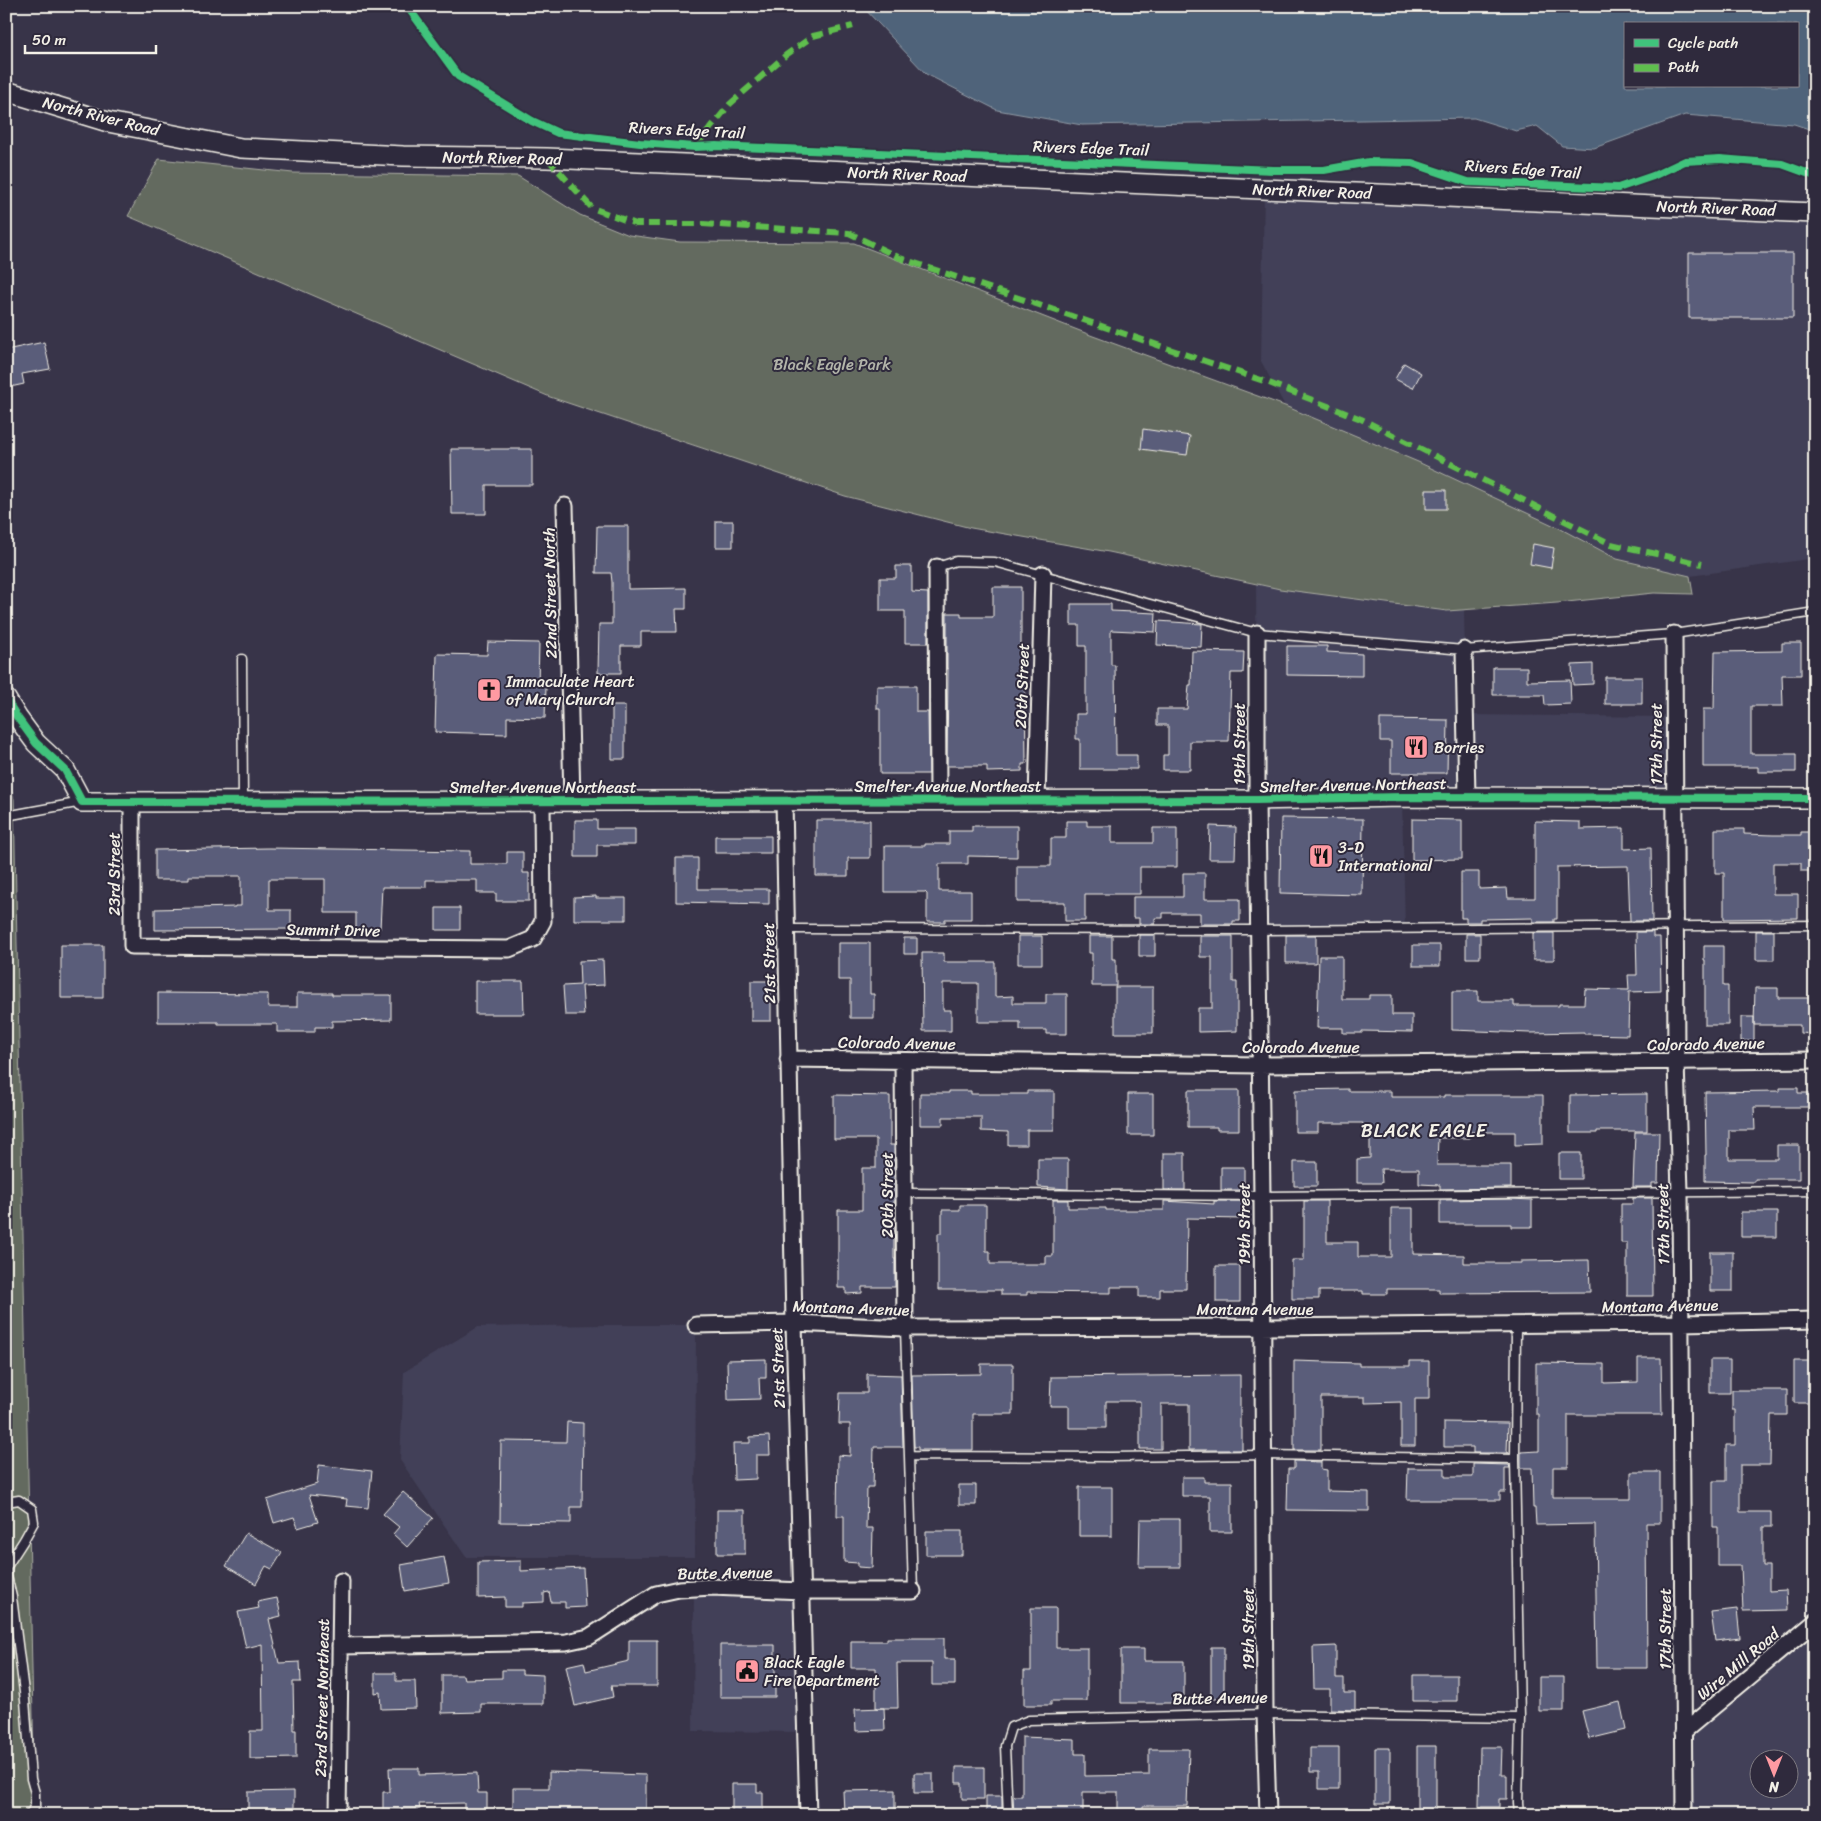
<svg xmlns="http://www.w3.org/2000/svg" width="1821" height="1821" viewBox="0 0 1821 1821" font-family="Sriracha,sans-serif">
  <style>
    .built { fill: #424058; fill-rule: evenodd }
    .green { fill: #646b5f; stroke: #acaea4 }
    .water { fill: #4f637a; stroke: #919ca6; fill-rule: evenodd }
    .building { fill: #5a5d7a; stroke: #f4f1e8 }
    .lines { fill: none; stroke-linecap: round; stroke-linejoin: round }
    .service-casing { stroke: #f4f1e8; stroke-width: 11 }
    .minor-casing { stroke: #f4f1e8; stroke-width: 19 }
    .tertiary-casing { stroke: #f4f1e8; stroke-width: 22 }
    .service { stroke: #2f2a3d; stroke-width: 8 }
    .minor { stroke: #2f2a3d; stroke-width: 15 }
    .tertiary { stroke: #2f2a3d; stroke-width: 19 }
    .quiet { stroke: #5fbe4e; stroke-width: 6; stroke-dasharray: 12 6; stroke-linecap: butt }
    .cycleway-casing { stroke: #2f2a3d; stroke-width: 11 }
    .cycleway { stroke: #40c37c; stroke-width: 8 }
    .labels { text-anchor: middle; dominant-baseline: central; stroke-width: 4; stroke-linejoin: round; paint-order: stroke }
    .street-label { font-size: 16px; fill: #f4f1e8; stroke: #2f2a3d }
    .park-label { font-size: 16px; fill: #b3b5aa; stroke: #2f2a3d }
    .poi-label { font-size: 16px; fill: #f4f1e8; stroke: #2f2a3d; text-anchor: start }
    .quarter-label { font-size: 19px; letter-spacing: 1px; fill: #f4f1e8; stroke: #2f2a3d }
  </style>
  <rect width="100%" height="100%" fill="#383449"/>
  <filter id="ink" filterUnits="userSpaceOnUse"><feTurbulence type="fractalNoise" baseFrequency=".02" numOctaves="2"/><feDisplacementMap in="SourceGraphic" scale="10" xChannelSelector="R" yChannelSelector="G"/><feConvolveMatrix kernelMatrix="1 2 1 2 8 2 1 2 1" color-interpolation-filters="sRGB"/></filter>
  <g filter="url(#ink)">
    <!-- built -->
    <path class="built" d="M1264 189 1815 213V558L1690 576 1617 559 1559 528 1418 462 1285 406 1261 361Z
      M1256 584 1280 589 1447 611 1464 610 1466 715 1674 717V798H1402L1405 929 1258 930Z
      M603 1325H696L695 1557H466L400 1460 404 1372 478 1327Z
      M694 1588 802 1591 806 1732 693 1731Z
      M1815 1620V1815H1684L1683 1732ZM1758 1758H1788V1788H1758Z"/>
    <!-- green -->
    <path class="green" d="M159 159 293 173 518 176 580 215 629 235 680 242 854 243 1093 336 1285 406 1418 462 1559 528 1617 559 1690 576 1693 594 1654 593 1557 603 1447 611 1280 589 1109 552 971 528 845 496 550 397 128 216Z
      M6 775 14 799 35 1815H6Z"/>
    <!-- water -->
    <path class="water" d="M862 6H1815V131L1794 124 1685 115 1594 148 1562 146 1537 126 1516 131 1474 118 1082 125 997 110 926 74ZM1625 24H1797V86H1625Z"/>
    <!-- building -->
    <path class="building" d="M1689 253H1793V318H1689Z
      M44 342 50 369 22 374 24 384 6 388V350Z
      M1404 363 1421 373 1413 388 1395 379Z
      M1143 429 1190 436 1187 455 1141 449Z
      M451 449H532V485H486V514H452Z
      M1426 490H1446V509H1426Z
      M716 521H733V547H716Z
      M597 526H628V589L686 588V609H676L677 632H641V646H621V673H598L599 624H612V582L611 573H596Z
      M1533 544 1554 548 1551 568 1530 564Z
      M896 566H912V592L928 593V643H905V611H880V578H896Z
      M993 587H1021V680H1025L1026 764H1022V771L987 772V766H947L948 669H947V613H961V617H993Z
      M1071 604H1111V611L1156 613 1155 632 1111 630V665H1115L1116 755H1137V769H1080V739H1076V714H1086V646H1079V625H1071Z
      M1158 621 1202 624 1201 647 1157 645Z
      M488 642 539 643 538 686H546L545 718 507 717V734L435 732 437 654 487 655Z
      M1782 643H1801V675H1782L1783 706H1751V754H1796V772H1758V767H1703V709H1714L1715 652 1782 651Z
      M1287 646H1327V652L1362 654V676L1287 675Z
      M1192 651 1244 652 1243 673H1231L1229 741H1190V770H1163V755H1168V725H1157V709H1187L1189 685H1191Z
      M1593 664V684L1573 685 1572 665Z
      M1493 667H1527V681L1570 680 1571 704 1545 705 1544 695H1493Z
      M1605 677H1642V704H1605Z
      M877 686H916V712H928L929 774H880V709H877Z
      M612 706H625V759H612Z
      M1380 719 1448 720 1447 773H1391V741H1380Z
      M1281 818 1363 819 1362 895 1280 893Z
      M1412 819 1462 820V859L1412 860Z
      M575 820H597V829H635V845H597V857H575Z
      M816 820H870V858H848V876H816Z
      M1066 821H1087V826H1112V843H1153V828H1177V867H1140V894H1085V921H1065V902H1017V866H1051V838H1066Z
      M1535 821 1580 822V829L1624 828V849L1651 848 1652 921H1630L1628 866 1557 867V919H1554V922H1533V918L1480 919V922H1466V918H1461V872H1479V889L1507 888 1508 898H1535Z
      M972 826H1017V857L968 856V864H939V891H971V919H945V922H927V894L925 892H885V846H925V844H949V831H972Z
      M1210 826 1236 827 1235 859H1209Z
      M1715 829H1744V834L1773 835H1801V832H1815V871H1801V863H1773V894H1798V918L1724 919V873H1715Z
      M715 836H771V853H715Z
      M269 848 470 851V864H507V852H523V873H529V901H496V893H477V880H426V887H382L380 929H356V913H325V879H269V910H291V929L155 930V909L235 907V906H241V876H189V880H155V850Z
      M676 858H698V889H769V904L676 902Z
      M1183 873H1205V899H1240V921H1233V924H1200V913H1163V918H1155V924H1139V918H1133V897H1183Z
      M596 896V898H626V920H574V897Z
      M436 908H460V930H436Z
      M1756 931H1774V960H1756Z
      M1636 932H1653V937H1660L1661 991 1629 992 1628 1035 1584 1034V1032L1530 1033 1452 1030V991H1478V1001H1514V1006H1559V1004H1584L1585 989 1629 990 1628 975H1637Z
      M1533 933H1554V960H1533Z
      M1466 934H1480V958H1466Z
      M1139 935H1155V956H1139Z
      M1286 935H1316V963H1286Z
      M1018 936H1042V964H1018Z
      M1089 936H1112V959H1116V986H1092V953H1089Z
      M1200 936H1233V982H1237V1031L1198 1032V1008H1212V957H1200Z
      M904 938H917V954H904Z
      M838 943H870V994H874V1018H850V980H838Z
      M61 945H103V998H61Z
      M1413 945H1440V966H1413Z
      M1704 946H1723V986H1728V1025H1705V960H1704Z
      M922 953H944V962H995V997L1013 996V1003H1046V994H1067V1034H1046V1030H1020V1022H978V983H943V1010H951V1031H923Z
      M1319 956H1342V999H1369V995H1392V1015H1412V1032L1362 1031V1033H1343V1028H1317Z
      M603 960 604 985 582 986 584 1015H565L563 986 580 985 579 961Z
      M475 981H523L524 1014H475Z
      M751 981H771V1021H751Z
      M1115 987H1153V1033H1115Z
      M1755 988H1778V998H1815V1034L1800 1033V1025H1754Z
      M158 993 268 994V1007H297V993H332V995H391V1020L332 1021V1027H315V1032H277V1024H218V1022H158Z
      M1741 1017H1754V1041H1741Z
      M1780 1088H1798V1093H1815V1107H1754L1755 1130H1729V1159H1777V1145H1799V1179H1755V1182L1705 1181V1155H1706L1705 1092 1780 1091Z
      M1348 1089V1091H1391V1097H1444V1095H1543V1144L1515 1145V1132H1470V1138H1438L1437 1165H1511V1188L1440 1189V1185L1419 1184V1169H1381L1382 1183H1357V1159L1370 1158V1126H1363V1123H1318V1132H1295V1090Z
      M1188 1090H1239V1130H1217V1127H1188Z
      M949 1091H971V1094H1027V1091H1054V1130H1027V1145H1008V1132L981 1131V1117H943V1125H920V1093H949Z
      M1128 1094H1153V1135H1128Z
      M1647 1094V1131H1597V1133H1570V1095Z
      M834 1095 890 1096V1145H894V1259H895V1287H862V1293L846 1294V1288H838V1210H862V1168H876V1139H834Z
      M1635 1132H1659L1658 1183H1652V1187H1633Z
      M1164 1153H1185V1190H1164Z
      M1559 1153H1581V1179H1559Z
      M1038 1159H1068V1189L1038 1187Z
      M1294 1162H1317V1186H1294Z
      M1221 1167H1244V1190H1221Z
      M1633 1198H1652L1653 1296H1627V1243H1621V1204H1633Z
      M1511 1199 1532 1200V1227H1511V1224H1440V1200Z
      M1053 1200H1068V1208H1106V1210H1164V1201L1214 1204V1201H1245V1219L1187 1218 1186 1289H1160V1297H1139V1287H1111V1293L1027 1292V1295H1001V1290H938V1233H942V1210H960V1205H986V1251H990V1264H1046V1256H1053Z
      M1304 1201H1327V1242H1358V1257H1391V1208H1413V1254L1464 1255V1263H1521V1261L1589 1260 1590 1292 1439 1293V1289H1387V1294H1363V1291H1319V1299H1292V1260H1304Z
      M1741 1212H1777V1237H1741Z
      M1710 1252H1733V1291H1710Z
      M1216 1266H1240V1302H1216Z
      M1638 1358H1661L1662 1415H1568V1467H1553V1497H1592V1499H1631V1472H1660V1523H1646L1647 1668H1597L1595 1524 1536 1525 1535 1508H1533L1532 1468H1521V1452L1539 1451V1414H1536V1363L1604 1364V1383L1638 1382Z
      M766 1359V1378H759L760 1399 728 1400 727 1360Z
      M1710 1360H1730V1393H1710Z
      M1294 1361 1359 1363V1366H1410V1361H1429V1399H1415V1446H1401V1402L1365 1403V1397H1321V1450H1294Z
      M1794 1361H1815V1403H1794Z
      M981 1364H1013V1414H973V1450H918V1447H914L912 1375 981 1374Z
      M867 1374 901 1375 903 1447H874L873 1487H867L866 1528H873L872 1568 858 1567V1563L844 1562V1516H837L838 1455 850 1456V1424H839L840 1393H867Z
      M1240 1375V1428H1242V1450H1189V1404H1161V1449H1140V1401H1106V1428H1069V1406H1050L1051 1377Z
      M1732 1390H1787V1415H1771L1770 1465H1740V1512H1771V1527H1763V1566H1769V1591L1786 1590 1787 1610 1743 1611 1741 1566H1718V1527H1713V1481H1726V1445H1735V1410H1732Z
      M567 1422 583 1423 582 1507H571V1523L500 1522 501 1441 566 1442Z
      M1444 1422 1508 1423 1507 1452 1509 1453H1473V1447H1444Z
      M769 1436 770 1455H756V1479L734 1480 733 1443H750V1437Z
      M1294 1461 1321 1462V1469L1327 1470V1491L1369 1492V1511L1287 1510 1288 1469H1294Z
      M1473 1464 1509 1465 1510 1468H1505V1492H1500V1500H1407L1408 1468H1445V1477H1473Z
      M319 1465 372 1471 368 1508 346 1506 347 1499 309 1495 318 1522 298 1528 294 1517 274 1523 267 1500 317 1484Z
      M1182 1477H1204V1482H1232V1532H1210V1496H1182Z
      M959 1485H976V1505H959Z
      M1079 1487H1112V1536H1079Z
      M403 1492 433 1518 407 1547 393 1534 399 1527 383 1514Z
      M717 1510H745V1554H717Z
      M1140 1519H1180V1567H1139Z
      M926 1531H962V1555H926Z
      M246 1533 282 1553 272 1569 266 1566 256 1584 226 1566Z
      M444 1557 449 1583 405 1591 401 1565Z
      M521 1561V1571L583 1568 585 1607 565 1608V1602H551L549 1592 544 1593V1602L522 1603V1607H505V1597L478 1598V1562Z
      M277 1598 281 1616 269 1619 279 1663 300 1662 301 1682H293L294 1730H296V1758L250 1759V1731H263L262 1644 246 1648 238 1612 259 1608 257 1602Z
      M1031 1608H1056V1648H1087V1701H1051V1705H1024V1671H1031Z
      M1737 1609 1740 1638 1715 1641 1711 1612Z
      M887 1638H944V1659H955V1685H932V1663H897L898 1708H876V1668H851V1641H887Z
      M629 1640H657V1686H611L613 1697 575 1706 566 1666 584 1662 586 1671 629 1661Z
      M720 1645H775V1697H720Z
      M1336 1646V1678H1344V1693H1355V1710L1330 1709V1689H1314L1313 1647Z
      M1211 1647H1224V1699H1211Z
      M1121 1649H1144V1661H1184V1703H1121Z
      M502 1670H522V1674L543 1675V1704H481V1712L442 1713V1675H463L464 1679 502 1678Z
      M375 1673H396V1681H415L416 1708 381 1709 380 1692 375 1693Z
      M1413 1675H1457V1701H1413Z
      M1539 1677H1564V1711H1539Z
      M1620 1702 1626 1730 1589 1739 1582 1711Z
      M884 1708 885 1730 856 1731 855 1709Z
      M1022 1737 1075 1739V1754H1085V1776L1149 1775V1749H1189L1187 1806H1143V1815H1118V1792H1083V1815H1014L1013 1796H1022Z
      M1417 1746H1436V1810H1417Z
      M1480 1747H1502L1501 1775H1507V1799H1499V1807H1479Z
      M1310 1748H1339V1789H1319V1772H1310Z
      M1375 1748H1390V1804H1375Z
      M956 1767H984V1799H962V1783H956Z
      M389 1768H419V1775L477 1773 478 1793H487V1810L464 1811V1803L419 1804 420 1809 383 1810V1792H390Z
      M549 1772 646 1775V1815H513V1788H549Z
      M914 1773H933V1793H914Z
      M732 1784H757V1792H763V1815H741V1812H732Z
      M895 1790V1811L844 1812 843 1791Z
      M294 1791V1815H248V1792Z
      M986 1796H1002V1815H986Z"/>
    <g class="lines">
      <defs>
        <path id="service" d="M937 567 956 561 995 562 1257 633 1464 650 1674 634 1815 612
          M242 659 243 802
          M6 816 82 802
          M786 929 1258 930 1815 925
          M904 1193 1262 1196 1815 1191
          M1516 1325 1515 1459 1520 1718 1518 1803 1519 1815
          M905 1328 909 1456
          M6 1502 19 1500 32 1509 34 1522 24 1540 6 1568
          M6 1572 12 1597 25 1700 31 1779 35 1793V1806L29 1815
          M913 1591 909 1456 1111 1457 1265 1455 1515 1459
          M1008 1815 1005 1746 1011 1727 1029 1720 1265 1714 1520 1718"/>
        <path id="minor" d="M565 506 572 800
          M937 567 938 800
          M1257 633V800L1262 1196 1265 1714 1268 1815
          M1674 634 1676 1062 1680 1192 1684 1815
          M1464 650 1467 797
          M784 800 794 1323 808 1815
          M1037 800 1043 574
          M132 802V946L509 949 533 939 543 921 542 802
          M788 1059 1260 1065 1815 1060
          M903 1061 905 1328
          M696 1325 794 1323 905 1328 1262 1327 1681 1323 1815 1320
          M340 1646 566 1642 589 1637 656 1594 679 1589 712 1587 802 1591H913
          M1683 1732 1815 1622
          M338 1815 341 1581"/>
        <path id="tertiary" d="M6 91 108 122 241 148 403 156 547 158 1815 213
          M6 699 17 717 36 743 65 770 82 802 1257 800 1402 797 1815 798"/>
      </defs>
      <!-- service casing -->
      <use href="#service" class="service-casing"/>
      <!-- minor casing -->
      <use href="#minor" class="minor-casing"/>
      <!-- tertiary casing -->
      <use href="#tertiary" class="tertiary-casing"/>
      <!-- service -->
      <use href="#service" class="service"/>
      <!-- minor -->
      <use href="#minor" class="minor"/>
      <!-- tertiary -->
      <use href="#tertiary" class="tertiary"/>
      <!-- quiet -->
      <path class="quiet" d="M695 147 730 104 786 55 813 36 853 26
        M547 158 592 208 636 224H703L849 233 900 258 1264 381 1361 419 1611 544 1702 564"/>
      <defs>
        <path id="cycleway" d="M407 6 458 76 532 121 558 133 640 143 695 147 716 146 1273 170H1324L1369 162 1412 163 1468 182 1618 188 1653 176 1685 161 1720 159 1782 164 1815 176
          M6 699 17 717 36 743 65 770 82 802 1257 800 1402 797 1815 798"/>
      </defs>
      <!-- cycleway casing -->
      <use href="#cycleway" class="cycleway-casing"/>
      <!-- cycleway -->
      <use href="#cycleway" class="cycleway"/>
    </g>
  </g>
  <!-- icons -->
  <defs>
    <symbol id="church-square" viewBox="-11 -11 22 22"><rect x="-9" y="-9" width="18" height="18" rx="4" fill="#ff9aa2" stroke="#2f2a3d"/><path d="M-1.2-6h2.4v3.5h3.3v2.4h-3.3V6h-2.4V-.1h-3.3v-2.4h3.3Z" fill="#111"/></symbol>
    <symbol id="restaurant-square" viewBox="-11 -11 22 22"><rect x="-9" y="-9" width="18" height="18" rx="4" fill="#ff9aa2" stroke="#2f2a3d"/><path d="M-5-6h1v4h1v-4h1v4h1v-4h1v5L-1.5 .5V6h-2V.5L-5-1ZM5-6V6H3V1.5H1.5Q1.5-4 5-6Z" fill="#111"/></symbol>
    <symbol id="civic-square" viewBox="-11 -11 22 22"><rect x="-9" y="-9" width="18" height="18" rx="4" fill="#ff9aa2" stroke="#2f2a3d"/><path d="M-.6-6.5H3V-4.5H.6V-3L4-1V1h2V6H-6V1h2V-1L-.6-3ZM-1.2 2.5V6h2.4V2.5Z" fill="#111"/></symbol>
  </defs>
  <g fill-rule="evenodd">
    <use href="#church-square" x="475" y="676" width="28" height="28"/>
    <use href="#restaurant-square" x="1402" y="733" width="28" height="28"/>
    <use href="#restaurant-square" x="1307" y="842" width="28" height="28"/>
    <use href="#civic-square" x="733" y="1657" width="28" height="28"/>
  </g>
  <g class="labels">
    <!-- street labels -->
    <g class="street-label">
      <text transform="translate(101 116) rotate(14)">North River Road</text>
      <text transform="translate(687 130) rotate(3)">Rivers Edge Trail</text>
      <text transform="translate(1091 148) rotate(2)">Rivers Edge Trail</text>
      <text transform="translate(502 158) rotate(1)">North River Road</text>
      <text transform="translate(1523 169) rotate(4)">Rivers Edge Trail</text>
      <text transform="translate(907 174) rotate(2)">North River Road</text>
      <text transform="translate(1312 191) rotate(2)">North River Road</text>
      <text transform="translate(1716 208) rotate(2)">North River Road</text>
      <text transform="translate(550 593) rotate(-91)">22nd Street North</text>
      <text transform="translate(1022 686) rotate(-88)">20th Street</text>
      <text transform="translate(1239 744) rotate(-90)">19th Street</text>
      <text transform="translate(1656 744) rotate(-90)">17th Street</text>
      <text transform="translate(1353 785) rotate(-1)">Smelter Avenue Northeast</text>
      <text x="948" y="786">Smelter Avenue Northeast</text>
      <text x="543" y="787">Smelter Avenue Northeast</text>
      <text transform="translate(114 874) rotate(-90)">23rd Street</text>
      <text transform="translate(333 930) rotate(1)">Summit Drive</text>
      <text transform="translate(769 963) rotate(-91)">21st Street</text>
      <text transform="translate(897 1043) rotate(1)">Colorado Avenue</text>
      <text transform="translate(1706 1044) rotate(-1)">Colorado Avenue</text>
      <text x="1301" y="1047">Colorado Avenue</text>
      <text transform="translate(887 1195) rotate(-90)">20th Street</text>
      <text transform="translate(1244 1224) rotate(-90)">19th Street</text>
      <text transform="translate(1663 1224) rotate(-91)">17th Street</text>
      <text transform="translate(1660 1306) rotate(-1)">Montana Avenue</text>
      <text transform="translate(851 1308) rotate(2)">Montana Avenue</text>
      <text x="1255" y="1309">Montana Avenue</text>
      <text transform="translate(778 1368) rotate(-92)">21st Street</text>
      <text transform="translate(725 1573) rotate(-1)">Butte Avenue</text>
      <text transform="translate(1248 1629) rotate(-90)">19th Street</text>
      <text transform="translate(1665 1629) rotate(-90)">17th Street</text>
      <text transform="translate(1738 1664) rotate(-40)">Wire Mill Road</text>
      <text transform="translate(322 1698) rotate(-89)">23rd Street Northeast</text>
      <text transform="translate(1220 1698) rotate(-1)">Butte Avenue</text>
    </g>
    <!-- park labels -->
    <g class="park-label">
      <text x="832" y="364">Black Eagle Park</text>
    </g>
    <!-- poi labels -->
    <g class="poi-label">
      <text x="506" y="681">Immaculate Heart<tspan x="506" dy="18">of Mary Church</tspan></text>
      <text x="1434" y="747">Borries</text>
      <text x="1338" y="847">3-D<tspan x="1338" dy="18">International</tspan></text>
      <text x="764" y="1662">Black Eagle<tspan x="764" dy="18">Fire Department</tspan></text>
    </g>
    <!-- quarter labels -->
    <g class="quarter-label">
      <text x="1424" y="1130">BLACK EAGLE</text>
    </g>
  </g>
  <!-- margin -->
  <rect width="1821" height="1821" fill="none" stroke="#2f2a3d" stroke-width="25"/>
  <rect x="12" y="12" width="1796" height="1796" fill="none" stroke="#f4f1e8" stroke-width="2" filter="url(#ink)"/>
  <!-- legend -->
  <rect x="1624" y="22" width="175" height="65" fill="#2f2a3d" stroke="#7e7a81"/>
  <rect x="1634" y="39" width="25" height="8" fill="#40c37c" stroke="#7e7a81"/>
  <text x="1668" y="48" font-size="15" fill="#f4f1e8">Cycle path</text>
  <rect x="1634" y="64" width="25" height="8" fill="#5fbe4e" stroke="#7e7a81"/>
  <text x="1668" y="72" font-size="15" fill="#f4f1e8">Path</text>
  <!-- north arrow -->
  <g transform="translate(1774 1774) rotate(180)"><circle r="24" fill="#2f2a3d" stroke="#7e7a81"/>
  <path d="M0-4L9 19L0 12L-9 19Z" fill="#ff9aa2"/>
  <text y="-8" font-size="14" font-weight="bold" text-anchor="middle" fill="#f4f1e8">N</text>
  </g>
  <!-- scale -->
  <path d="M25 45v8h131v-8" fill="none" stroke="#f4f1e8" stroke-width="2.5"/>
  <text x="32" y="45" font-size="15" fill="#f4f1e8" stroke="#2f2a3d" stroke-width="4" paint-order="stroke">50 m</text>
</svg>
